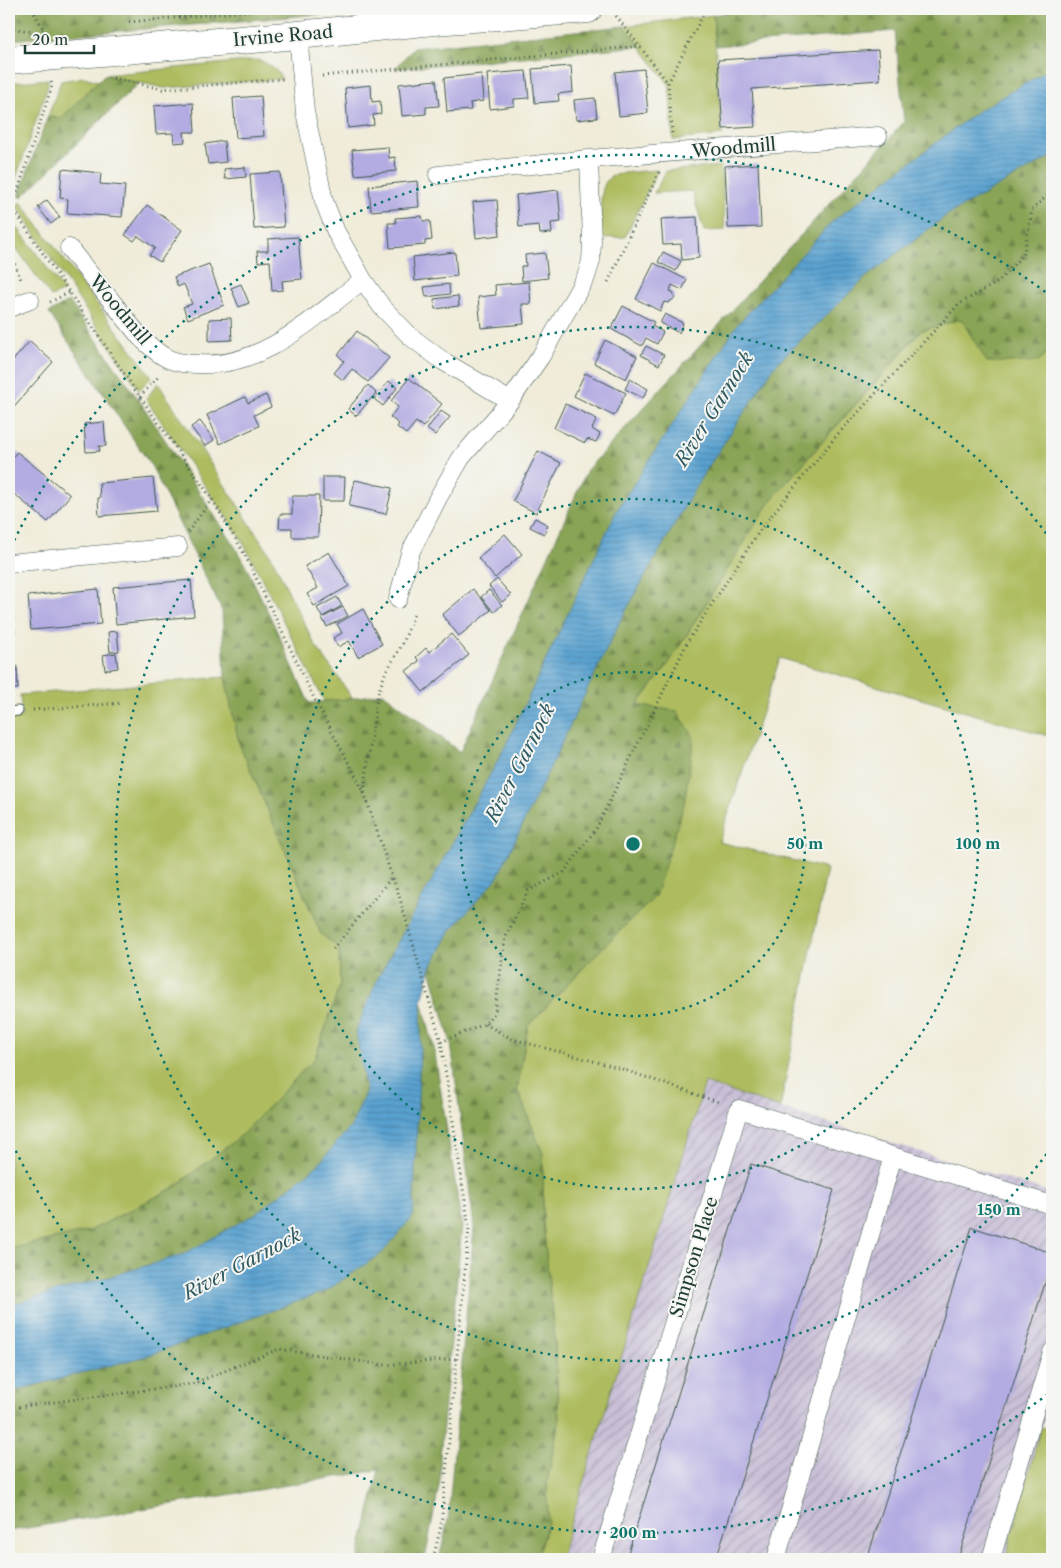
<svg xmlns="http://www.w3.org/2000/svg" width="1061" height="1568" viewBox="0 0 1061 1568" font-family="'Libre Caslon Text',serif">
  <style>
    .industrial { fill: url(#industrial-furrows) }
    .green { fill: #aebc5f; stroke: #667c4a }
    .forest { fill: url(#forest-firs); stroke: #547045 }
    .water { fill: url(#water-rules); stroke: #3c6f82 }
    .building { fill: #b3ace2 }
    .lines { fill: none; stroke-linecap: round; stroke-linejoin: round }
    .service-casing { stroke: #3e574d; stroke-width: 11 }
    .minor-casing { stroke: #3e574d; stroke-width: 19 }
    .primary-casing { stroke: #3e574d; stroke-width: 29 }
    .path { stroke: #3e574d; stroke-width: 3; stroke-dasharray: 1 4; stroke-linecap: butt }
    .service { stroke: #fff; stroke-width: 9 }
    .minor { stroke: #fff; stroke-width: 18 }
    .primary { stroke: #fff; stroke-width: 28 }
    .ring { fill: none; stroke: #0f766e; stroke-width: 2.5; stroke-dasharray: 2.5 5 }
    .labels { text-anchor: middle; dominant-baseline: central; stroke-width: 4; stroke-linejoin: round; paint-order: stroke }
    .street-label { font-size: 18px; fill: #1f3d34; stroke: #f6f6f2 }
    .water-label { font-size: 19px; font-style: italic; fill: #305b63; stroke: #f6f6f2 }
    .centre { fill: #0f766e; stroke: #f6f6f2; stroke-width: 2.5 }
    .ring-label { font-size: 15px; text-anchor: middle; font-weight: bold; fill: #0f766e; stroke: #f6f6f2; stroke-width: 4; stroke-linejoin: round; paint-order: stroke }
  </style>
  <defs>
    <pattern id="industrial-furrows" width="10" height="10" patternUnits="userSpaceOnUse" patternTransform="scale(1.25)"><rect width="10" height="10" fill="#c9bfd7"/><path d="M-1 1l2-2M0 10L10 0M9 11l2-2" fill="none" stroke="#a39caf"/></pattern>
    <pattern id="forest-firs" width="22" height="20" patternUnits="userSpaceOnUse" patternTransform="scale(1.25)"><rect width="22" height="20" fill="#8aa456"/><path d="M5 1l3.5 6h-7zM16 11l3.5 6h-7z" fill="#708748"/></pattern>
    <pattern id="water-rules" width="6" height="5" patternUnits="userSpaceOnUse" patternTransform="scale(1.25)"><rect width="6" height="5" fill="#59a1d0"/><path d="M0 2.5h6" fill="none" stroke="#4984aa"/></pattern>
  </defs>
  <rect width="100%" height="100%" fill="#f6f6f2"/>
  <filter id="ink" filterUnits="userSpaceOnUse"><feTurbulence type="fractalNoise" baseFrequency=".02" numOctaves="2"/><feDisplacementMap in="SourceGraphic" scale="10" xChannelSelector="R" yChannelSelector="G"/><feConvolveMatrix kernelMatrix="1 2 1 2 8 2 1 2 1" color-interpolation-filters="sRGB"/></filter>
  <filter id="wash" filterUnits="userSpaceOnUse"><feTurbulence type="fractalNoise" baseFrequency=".0096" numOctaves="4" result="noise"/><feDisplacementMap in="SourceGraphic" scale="20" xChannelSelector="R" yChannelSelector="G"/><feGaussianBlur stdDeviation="1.12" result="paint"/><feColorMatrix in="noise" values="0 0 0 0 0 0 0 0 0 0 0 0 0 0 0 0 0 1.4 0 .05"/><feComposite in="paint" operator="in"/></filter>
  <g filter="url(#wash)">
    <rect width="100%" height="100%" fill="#f0ecd9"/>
    <!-- industrial -->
    <path class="industrial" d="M705 1082 780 1108 1052 1193V1390L1005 1559H560Z"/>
    <!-- green -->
    <path class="green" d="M713 15 722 135 673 140 669 82 668 83 624 26Z
      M257 60C268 63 276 68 282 79L164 88 104 75Z
      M84 77 98 81 60 119 48 116 61 81Z
      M48 79V86L10 195 9 83Z
      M721 166 725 230 704 231 692 191 654 193 666 171Z
      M658 170 625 237 600 238C601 223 597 182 612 176 621 172 647 171 658 170Z
      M21 202 152 377 139 390 16 205Z
      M9 216 64 291 51 297 9 238Z
      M961 319 1037 362 1052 349V737L780 658 719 842 827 869 780 1108 705 1083 560 1559H536L548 1522 547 1484 559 1419 555 1346 543 1222V1154L517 1089 528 1026 606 944 655 897 677 711 637 706 669 663 770 501 921 331Z
      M158 383 271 556 314 643 353 699 324 701 243 542 146 399Z
      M225 677 239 743 321 934 339 948 340 985 315 1058 241 1136 173 1188 90 1231 9 1249V718L22 716 20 695Z
      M1041 1427 1052 1430V1559H1005Z"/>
    <!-- forest -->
    <path class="forest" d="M9 9H386L9 40Z
      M747 9H1052V68L978 111 833 221 737 325 617 510 502 753 378 978 356 1031 366 1091 352 1125 317 1166 255 1214 182 1255 102 1279 9 1305V1249L90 1231 173 1188 241 1136 315 1058 340 985 339 948 321 934 239 743 225 677 222 611 152 467 49 313 69 301 139 400 241 556 270 616 309 703 354 698 383 693 460 752 587 470 904 122 895 31 716 46 713 15Z
      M624 26 641 46 395 69 413 48Z
      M104 75 139 83 21 198 19 194 48 116 60 119Z
      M1052 156V349L1037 362H987L961 319 920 331 770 501 669 663 637 705 677 711 694 737 684 804 655 897 606 944 528 1026 517 1089 543 1154V1222L555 1346 559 1419 547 1484 548 1522 536 1559H439L448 1520 474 1227 451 1043 430 969 451 930 497 878 620 621 697 484 775 365 866 277 947 215Z
      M422 1001 434 1048 462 1226 440 1457V1481L425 1559H358L379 1470 9 1531V1392L146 1356 326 1291 413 1216Z"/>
    <!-- water -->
    <path class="water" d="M1052 68V156L947 215 866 277 775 365 697 484 620 621 497 878 451 930 430 969 422 1001 413 1216 382 1253 326 1291 146 1356 9 1392V1305L102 1279 182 1255 255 1214 317 1166 352 1125 366 1091 356 1031 378 978 502 753 617 510 737 325 833 221 978 111Z"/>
    <g id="blocks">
      <!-- building -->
      <path class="building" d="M878 50 880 80 752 89 755 127 723 129 718 60Z
        M571 66 573 92 558 94 559 101 535 103 532 69Z
        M644 69 648 113 619 116 615 72Z
        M526 71 529 98 514 99V106L490 109 487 74Z
        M481 74 483 101 470 103 471 110 447 112 444 78Z
        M436 80 439 106 426 107V114L402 116 399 84Z
        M371 85 372 102 380 101 381 114 373 115 374 125 348 128 345 88Z
        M261 96 264 136 236 138 233 98Z
        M595 98 597 118 576 120 574 100Z
        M193 103 195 132H184L185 142 174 143 173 133 156 134 154 106Z
        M224 141 226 162 208 164 205 144Z
        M388 147 389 158 395 157 396 171 355 175 352 150Z
        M758 164 761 227 728 228 725 166Z
        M245 167 246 177 225 179 224 169Z
        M62 169 101 173 100 184 125 186 122 217 67 213 68 199 60 198Z
        M280 172 284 227 254 229 250 174Z
        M417 181 419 207 371 211 369 186Z
        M558 190 561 222 551 223 552 233 540 234 539 225 519 227 516 195Z
        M47 200 60 217 51 224 38 207Z
        M497 200 500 235 476 238 473 202Z
        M147 205 182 230 160 262 149 255 155 248 138 236 134 241 125 235Z
        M422 216 423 221H430L432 240 425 241V245L390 248 388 223H396L395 218Z
        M697 217 699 258 682 260 681 244 663 245 661 219Z
        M298 237 302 279 282 281 283 290 272 291 270 261 258 262 257 251H268V239Z
        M455 252 457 276 415 281 413 257Z
        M663 252 681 261 676 271 658 262Z
        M545 253 548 278 522 281 521 266H526L525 255Z
        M654 263 687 280 682 290 672 285 670 291 673 292 675 298 668 303 664 302 660 311 636 299Z
        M209 264 224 305 188 319 183 307 192 304 184 284 178 287 174 277Z
        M529 282 531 304H522L524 324 481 328 478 297 496 295 495 285Z
        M241 284 249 303 239 307 231 288Z
        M449 284 450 294 426 297 424 287Z
        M458 296 459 306 435 309 434 299Z
        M623 306 654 322 652 326 663 332 657 344 646 338 642 346 611 329Z
        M665 314 683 323 679 333 660 323Z
        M231 318 232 340 209 341V319Z
        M357 331 389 358 368 382 352 369 343 380 334 373 344 361 338 355Z
        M605 340 637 356 626 379 594 363Z
        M30 341 53 362 9 412V365Z
        M646 346 664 355 659 365 641 355Z
        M585 373 626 393 614 416 574 396Z
        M409 378 442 404 423 427 416 422 406 434 397 427 399 424 390 417 398 407 391 401Z
        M630 379 648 389 643 398 625 389Z
        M389 381 397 388 383 406 374 399Z
        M368 385 376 393 356 416 348 409Z
        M266 395 271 407 254 415 259 426 220 444 207 415 245 397 248 403Z
        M565 404 597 419 592 429 600 434 596 442 587 439 585 443 554 428Z
        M441 411 450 417 435 435 427 429Z
        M200 421 214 440 205 446 191 427Z
        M104 422 106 446H99L100 451 86 452 84 424Z
        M538 451 561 463 536 513 513 501Z
        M17 452 70 495 48 522 9 490V461Z
        M323 477H345L344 501H323Z
        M153 478 157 511 99 516 98 498H100L99 483Z
        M355 480 392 488 386 514 349 506Z
        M292 496H319L318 537H292V528H279L280 514H292Z
        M535 518 548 525 544 534 530 527Z
        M505 534 522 554 495 578 478 558Z
        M329 552 349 586 314 606 307 594 318 588 305 566Z
        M497 579 511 595 502 602 489 586Z
        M191 580 194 616 116 624 113 587Z
        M98 589 101 624 31 630 28 596Z
        M473 589 491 610 459 636 442 615Z
        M489 590 502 605 494 612 481 597Z
        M337 597 342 606 322 617 317 608Z
        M9 599H12L15 633H9Z
        M343 607 348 616 327 627 322 618Z
        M363 609 382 644 358 657 349 641 338 647 333 638 342 633 337 624Z
        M117 631 119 651 110 652 108 632Z
        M451 634 469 655 423 692 406 671 419 661 416 657 426 648 429 652Z
        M116 653 118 668 105 670 103 655Z
        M17 666 18 689H9V667Z
        M751 1164 834 1190 716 1559H626Z
        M972 1227 1052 1253V1261L958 1559H867Z"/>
    </g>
  </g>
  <g filter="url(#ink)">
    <use href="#blocks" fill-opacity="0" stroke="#3e574d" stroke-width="1"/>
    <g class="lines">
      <defs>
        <path id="service" d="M9 712 18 711"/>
        <path id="minor" d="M298 35 305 112 324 201 336 232 363 280 382 307 411 337 443 361 510 401
          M438 175 589 159 878 136
          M69 248 141 338C150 346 160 356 171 360 179 363 190 364 198 364 262 369 315 316 363 280
          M9 308 30 300
          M9 563 178 547
          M398 599 410 553 439 496 461 458 510 401 541 356 586 277 591 261 592 242 589 159
          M601 1559 739 1109 1052 1205
          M776 1559 893 1156
          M991 1559 1052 1352"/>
        <path id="primary" d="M9 60 298 35 434 21 588 9"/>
      </defs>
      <!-- service casing -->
      <use href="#service" class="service-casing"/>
      <!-- minor casing -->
      <use href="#minor" class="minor-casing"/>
      <!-- primary casing -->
      <use href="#primary" class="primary-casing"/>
      <!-- path -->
      <path class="path" d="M32 9 44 30H42
        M613 12 668 83
        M129 22 269 9
        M9 27 15 29 31 31
        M322 76 641 46
        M113 78 162 89 283 79
        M672 133 668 83 706 9
        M9 203 140 397 212 499 245 555 314 698 364 792 392 877 398 892 441 1042 469 1228 441 1526 433 1559
        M11 206 17 193 52 86 51 81
        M9 250 22 282
        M608 282 659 172
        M50 302 70 292
        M140 397 158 377
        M188 532 212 499
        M33 710 122 703
        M364 792 377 696 385 674 403 643 415 612
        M333 949 392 877
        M485 1024 512 1039 619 1068 721 1103
        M441 1042 485 1024 495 1012 505 938 528 891 564 872 596 829 688 641 762 527 838 434 959 304 998 282 1024 253 1032 210 1052 191
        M9 1408 192 1384 279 1349 384 1365 456 1359"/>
      <!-- service -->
      <use href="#service" class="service"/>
      <!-- minor -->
      <use href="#minor" class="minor"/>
      <!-- primary -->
      <use href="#primary" class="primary"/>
    </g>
  </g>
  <!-- distance rings -->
  <g class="ring">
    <circle cx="633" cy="844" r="172"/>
    <circle cx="633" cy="844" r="345"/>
    <path d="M1051 1148A517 517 0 1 1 1051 540"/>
    <path d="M1048 1394A689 689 0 0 1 11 1141M11 547A689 689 0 0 1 1048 294"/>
  </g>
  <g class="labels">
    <!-- street labels -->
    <g class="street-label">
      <text transform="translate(283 36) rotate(-5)">Irvine Road</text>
      <text transform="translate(734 148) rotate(-5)">Woodmill</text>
      <text transform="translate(120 310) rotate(50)">Woodmill</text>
      <text transform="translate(694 1257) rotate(-73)">Simpson Place</text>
    </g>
    <!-- water labels -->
    <g class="water-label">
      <text transform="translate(714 409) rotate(-58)">River Garnock</text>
      <text transform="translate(520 763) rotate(-63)">River Garnock</text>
      <text transform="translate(242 1264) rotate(-28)">River Garnock</text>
    </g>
  </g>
  <circle cx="633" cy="844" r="8" class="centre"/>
  <g class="ring-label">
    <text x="805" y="849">50 m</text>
    <text x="978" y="849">100 m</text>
    <text x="999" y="1215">150 m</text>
    <text x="633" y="1538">200 m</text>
  </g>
  <!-- margin -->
  <rect width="1061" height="1568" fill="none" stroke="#f6f6f2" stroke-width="30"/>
  <!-- scale -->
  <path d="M25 45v8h69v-8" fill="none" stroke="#1f3d34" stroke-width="2.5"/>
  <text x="32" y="45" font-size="15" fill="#1f3d34" stroke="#f6f6f2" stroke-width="4" paint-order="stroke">20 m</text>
</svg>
